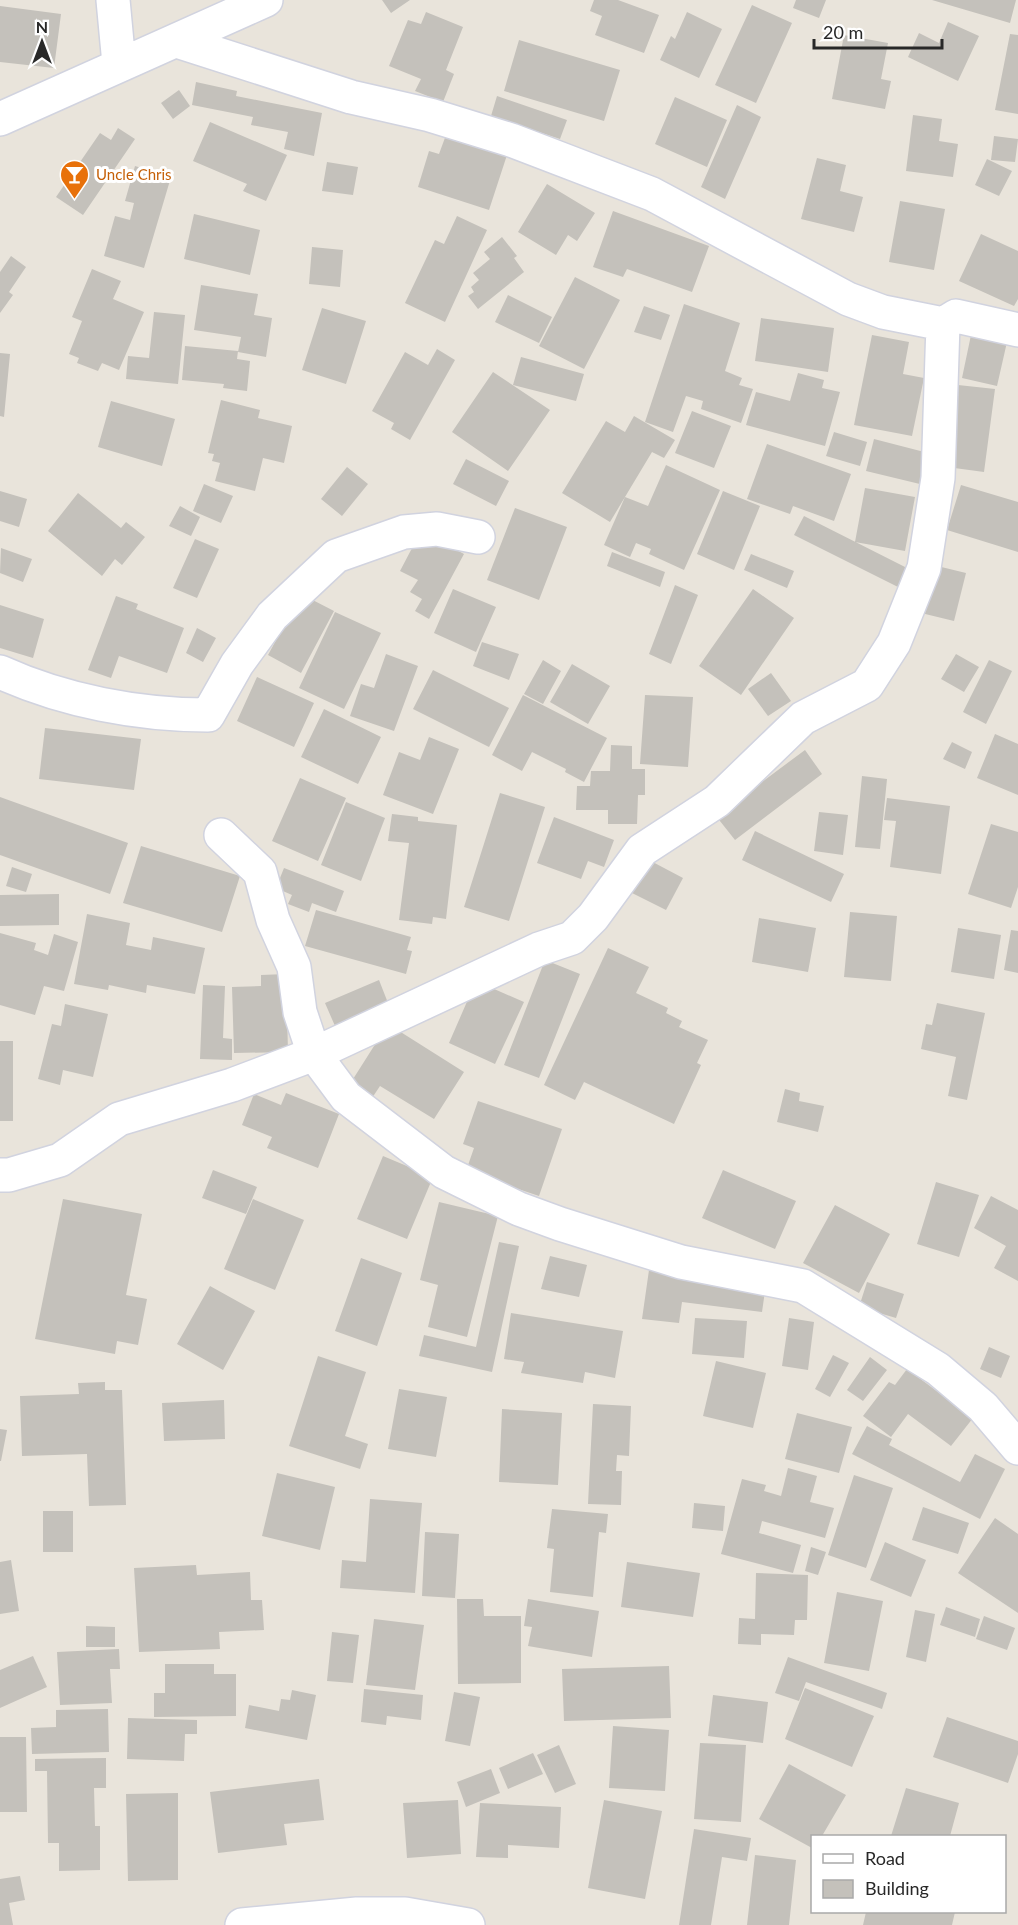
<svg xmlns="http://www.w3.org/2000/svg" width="1018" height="1925" viewBox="0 0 1018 1925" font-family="Lato,sans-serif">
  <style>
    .building { fill: #c4c1bb }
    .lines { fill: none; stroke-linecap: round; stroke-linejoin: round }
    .minor-casing { stroke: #d1d3df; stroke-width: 36 }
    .minor { stroke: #fff; stroke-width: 33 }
    .labels { text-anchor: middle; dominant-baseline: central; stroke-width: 6; stroke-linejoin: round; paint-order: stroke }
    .food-label { font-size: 15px; fill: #c56008; stroke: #fff; text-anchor: start }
  </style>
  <rect width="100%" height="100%" fill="#e9e4db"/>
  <!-- building -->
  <path class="building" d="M382 0H410L391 13Z
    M594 0H618L659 15 644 53 595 35 602 16 590 11Z
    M796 0H826L819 18 793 8Z
    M932 0H1016L1010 23Z
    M752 5 792 23 756 103 715 85Z
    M0 6 61 14 54 68 0 62Z
    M426 12 463 27 446 70 454 74 443 102 415 91 421 79 389 66 408 20 421 24Z
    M687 12 722 29 699 78 660 60 671 36 675 39Z
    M948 22 979 36 958 81 908 57 919 33 939 43Z
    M1010 34 1018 35V114L995 110Z
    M844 35 888 43 881 79 891 81 885 109 832 99Z
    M519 40 620 70 604 121 504 91Z
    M196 82 237 91 236 96 322 113 314 156 284 149 288 132 251 125 253 117 192 105Z
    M179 90 190 106 173 119 161 103Z
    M497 96 567 120 560 139 491 116Z
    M675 97 727 120 707 167 655 144Z
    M737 105 761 117 725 199 701 187Z
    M913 115 942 119 939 141 958 144 953 177 906 171Z
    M210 122 287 155 266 201 243 191 247 184 193 161Z
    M118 128 135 139 83 215 56 197 100 133 111 140Z
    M446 135 507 155 489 210 418 187 429 151 439 154Z
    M994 136 1018 139 1015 162 991 160Z
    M817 158 846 165 840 191 863 197 854 232 801 219Z
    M987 159 1012 171 999 196 975 185Z
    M327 162 358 167 353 195 322 191Z
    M135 166 171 177 144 268 104 256 115 216 130 220 134 203 125 201Z
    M547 184 595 213 577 241 568 235 556 255 518 232Z
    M900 201 945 209 934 270 889 262Z
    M613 211 709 246 692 292 627 269 623 277 593 267Z
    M194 214 260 230 250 275 184 259Z
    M457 216 487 230 445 322 405 303 435 240 444 244Z
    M981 234 1018 251V299L1014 306 959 281Z
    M502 237 517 256 514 258 524 272 478 309 468 296 474 292 471 287 479 280 473 273 490 259 484 252Z
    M312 247 343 250 340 287 309 284Z
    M11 256 26 267 9 292 13 295 0 313V272Z
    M92 269 121 281 113 299 144 312 119 370 102 363 98 371 77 363 79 358 69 354 82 321 72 317Z
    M575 277 620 300 584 369 539 346Z
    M201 285 258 294 254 315 272 318 266 357 238 352 241 337 194 330Z
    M508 295 552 317 539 343 495 322Z
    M684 304 740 323 725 371 742 378 739 385 753 389 741 423 701 409 703 401 686 396 673 432 645 422Z
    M644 306 670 315 661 340 634 332Z
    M322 308 366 321 346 384 302 370Z
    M154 312 185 315 178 384 126 379 128 356 149 358Z
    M761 318 834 328 828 372 755 361Z
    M872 335 909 342 903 374 924 378 912 436 854 425Z
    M971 335 1007 342 997 386 962 378Z
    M185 346 238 351 237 359 250 361 247 391 223 388 224 384 182 380Z
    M437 349 455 360 410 440 391 429 394 423 372 411 405 352 428 365Z
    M0 353 10 354 4 417 0 416Z
    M521 357 584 374 576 401 513 385Z
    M493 372 550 410 508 471 452 432Z
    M798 373 824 380 822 388 840 392 825 446 746 425 756 392 790 401Z
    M958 385 995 389 984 472 947 467Z
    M221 400 260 410 258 418 292 426 284 463 263 458 255 491 215 481 220 463 212 461 214 454 208 453Z
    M111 401 175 419 162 466 98 447Z
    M692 411 731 426 714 468 675 453Z
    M634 416 675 440 664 458 652 452 610 522 562 493 606 421 625 432Z
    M834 432 867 442 860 466 826 456Z
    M874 439 932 454 924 485 866 471Z
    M767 444 851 474 834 521 793 506 790 514 747 499Z
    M466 459 509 481 496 506 453 484Z
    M666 465 720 490 684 570 649 554 651 549 636 543 630 557 604 545 625 497 648 506Z
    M347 467 368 484 342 516 321 499Z
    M204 484 233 496 221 523 193 511Z
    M961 485 1018 502V552L947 530Z
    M865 488 915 497 905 551 855 542Z
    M0 491 27 499 19 527 0 521Z
    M723 491 760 506 734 570 697 554Z
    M78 493 121 528 126 522 145 537 122 565 115 559 102 576 48 531Z
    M180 506 200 517 191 536 169 526Z
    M515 508 567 527 539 600 487 580Z
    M804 516 907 568 898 587 794 535Z
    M421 531 464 554 429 619 415 611 422 599 410 592 418 580 400 571Z
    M195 539 219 549 197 598 173 588Z
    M1 548 32 559 23 582 0 573Z
    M612 552 665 572 660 587 607 566Z
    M751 554 794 571 787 588 744 570Z
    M929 564 966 573 954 621 917 612Z
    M675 585 698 595 671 664 649 654Z
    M453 589 496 607 476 652 434 633Z
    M753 589 794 618 741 695 699 666Z
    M301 594 334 611 301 673 268 655Z
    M116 596 138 604 136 609 184 628 167 673 119 656 111 678 88 670Z
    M0 605 44 619 33 658 0 648Z
    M335 612 381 633 344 709 299 688Z
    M197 628 216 638 203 662 186 653Z
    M482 642 519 654 509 680 473 666Z
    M386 654 418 666 394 731 350 716 361 684 374 688Z
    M956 654 979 667 964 692 941 679Z
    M543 660 561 671 543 704 524 694Z
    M989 660 1012 671 986 724 963 712Z
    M572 664 610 686 588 724 550 702Z
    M433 670 509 708 489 747 413 709Z
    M771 673 791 701 768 716 748 689Z
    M257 677 314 703 294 747 237 721Z
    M523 695 607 738 584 782 565 772 566 769 532 752 522 771 492 755Z
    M645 695 693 697 688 767 640 764Z
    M324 709 381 737 358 784 301 757Z
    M45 728 141 739 134 790 39 779Z
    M995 734 1018 744V795L977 778Z
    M429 737 459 749 433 814 383 795 399 752 420 760Z
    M952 742 972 752 965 769 943 759Z
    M611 745 632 746V769H645V795H638L637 824H608V810H576L577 786H590L591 771H610Z
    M805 750 822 774 735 840 716 816Z
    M862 776 887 779 880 849 855 847Z
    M300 778 346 798 318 861 272 841Z
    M500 793 545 807 509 921 464 907Z
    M0 797 128 843 110 894 0 855Z
    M887 798 950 806 941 874 890 867 896 821 884 820Z
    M346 802 385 818 361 881 321 865Z
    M819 812 848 815 843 855 814 851Z
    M392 814 418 817V821L457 825 446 919 433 917 432 924 399 920 409 843 388 841Z
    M554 817 614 840 604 867 588 861 581 879 537 863Z
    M991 824 1018 832V887L1011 908 968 894Z
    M755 831 844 874 831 902 742 860Z
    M141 846 240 876 222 932 123 903Z
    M647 859 683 878 666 910 630 892Z
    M12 867 32 874 26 892 6 886Z
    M284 868 344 891 336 912 312 903 309 912 288 904 292 895 276 888Z
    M59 894V925L0 926V895Z
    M316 910 411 937 407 950 412 951 406 974 305 946Z
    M850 912 897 916 891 981 844 977Z
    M87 914 130 923 126 945 151 950 153 937 205 948 195 994 147 985 146 993 109 985 108 990 74 984Z
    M759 918 816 928 808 972 752 962Z
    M958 928 1001 935 994 979 951 972Z
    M1011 930 1018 931V973L1004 970Z
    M0 933 36 943 34 950 48 955 54 934 78 942 64 991 44 986 35 1015 0 1005Z
    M608 948 649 967 636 993 668 1008 666 1013 682 1021 679 1027 708 1040 697 1063 701 1065 674 1124 584 1082 575 1100 544 1085Z
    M545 960 580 974 539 1078 504 1065Z
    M286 974 288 1052 234 1053 232 987 261 986V975Z
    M379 980 388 1003 335 1026 325 1003Z
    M476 981 524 1002 495 1064 449 1043Z
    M203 985 225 986 223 1038 232 1039V1060L200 1059Z
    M937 1003 985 1013 967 1100 948 1096 956 1057 921 1049 926 1024 932 1025Z
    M65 1004 108 1014 93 1077 63 1070 60 1085 38 1079 52 1024 61 1026Z
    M388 1024 464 1072 434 1119 380 1086 370 1101 348 1087Z
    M0 1041H13V1121H0Z
    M785 1089 800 1093 799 1101 824 1106 818 1132 777 1122Z
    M286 1093 339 1114 318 1168 267 1148 272 1137 242 1125 254 1094 281 1105Z
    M478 1101 562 1129 539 1196 466 1171 474 1148 463 1144Z
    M383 1156 433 1177 407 1239 357 1219Z
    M213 1170 257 1187 246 1214 202 1198Z
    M723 1170 796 1201 775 1249 702 1218Z
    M936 1182 979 1195 959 1257 917 1244Z
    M991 1196 1018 1210V1281L994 1268 1006 1246 974 1228Z
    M63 1199 142 1214 126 1295 147 1299 138 1345 117 1341 115 1354 35 1339Z
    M253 1199 304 1220 275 1290 224 1269Z
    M439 1202 498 1216 467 1337 428 1327 438 1285 420 1280Z
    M835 1205 890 1234 859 1293 803 1263Z
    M499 1242 519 1246 492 1372 419 1356 424 1335 476 1347Z
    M550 1256 587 1265 579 1297 541 1289Z
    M361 1258 402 1273 377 1346 335 1331Z
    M649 1270 766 1284 762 1312 682 1302 679 1323 642 1319Z
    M867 1282 904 1294 896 1318 859 1307Z
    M210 1286 255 1311 223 1370 177 1344Z
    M511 1313 623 1331 615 1378 585 1372 583 1383 521 1373 524 1362 504 1359Z
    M695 1318 747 1321 744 1358 692 1354Z
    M789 1318 814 1322 808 1370 782 1366Z
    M989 1347 1010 1356 1001 1378 980 1369Z
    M833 1355 849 1363 830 1397 815 1389Z
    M318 1356 366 1372 345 1436 368 1444 360 1469 289 1446Z
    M870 1357 887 1370 863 1401 847 1390Z
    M716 1361 766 1373 753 1428 703 1416Z
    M907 1369 973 1418 951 1446 908 1414 891 1437 863 1416 889 1382 895 1385Z
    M105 1382V1390H122L126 1505 89 1506 87 1454 22 1456 20 1396 79 1394 78 1383Z
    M399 1389 447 1397 436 1457 388 1449Z
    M224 1400 225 1439 164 1441 162 1403Z
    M593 1404 631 1406 629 1456 617 1455 616 1471H622L621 1505 588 1504Z
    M502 1409 562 1413 558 1485 499 1482Z
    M797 1413 852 1427 839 1473 785 1459Z
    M867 1426 892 1439 889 1445 960 1482 975 1454 1005 1469 980 1519 852 1454Z
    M0 1429 7 1430 1 1461H0Z
    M788 1468 817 1476 810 1502 834 1508 825 1538 762 1521 759 1533 801 1545 793 1573 721 1554 742 1479 766 1485 764 1491 781 1496Z
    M277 1473 335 1487 320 1550 262 1536Z
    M854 1475 893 1488 866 1568 828 1555Z
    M370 1499 422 1503 415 1593 340 1588 342 1560 366 1562Z
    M694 1503 725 1506 723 1531 692 1528Z
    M923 1507 969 1523 958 1554 912 1540Z
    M552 1509 608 1514 606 1533 599 1532 593 1597 550 1592 554 1549 547 1548Z
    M43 1511H73V1552H43Z
    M995 1518 1018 1534V1613L958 1573Z
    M425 1532 459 1534 455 1598 422 1596Z
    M885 1542 926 1560 911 1597 870 1580Z
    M811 1547 826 1552 818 1575 805 1571Z
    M11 1560 19 1611 0 1614V1562Z
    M627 1562 700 1573 693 1617 621 1607Z
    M196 1565 197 1575 250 1572 251 1600H262L264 1630 219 1632 220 1649 139 1652 134 1568Z
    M756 1573 808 1575 807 1620H795L794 1635 761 1634V1645L738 1644 739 1618 755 1619Z
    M837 1592 883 1601 869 1671 824 1663Z
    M457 1599H483L484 1616H521V1683L458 1684Z
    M528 1599 599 1611 592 1657 528 1646 532 1627 524 1626Z
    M946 1607 980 1619 975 1637 940 1625Z
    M915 1610 935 1614 926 1662 906 1657Z
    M984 1616 1015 1628 1007 1650 976 1639Z
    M374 1619 424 1625 415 1690 366 1685Z
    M86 1626 115 1627V1647H86Z
    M332 1632 359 1635 353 1683 327 1681Z
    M119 1649 120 1669H110L112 1703 60 1705 57 1652Z
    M33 1656 47 1687 0 1708V1670Z
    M788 1657 887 1693 882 1709 806 1682 799 1701 775 1693Z
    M165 1664H214V1674H236V1716L154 1717V1693H165Z
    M669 1666 671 1718 564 1721 562 1669Z
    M805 1688 874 1716 852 1767 785 1739Z
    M364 1689 423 1695 421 1720 387 1716 386 1725 361 1722Z
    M292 1690 316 1695 307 1740 245 1728 249 1705 279 1711 281 1699 290 1700Z
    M454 1692 480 1697 470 1746 445 1741Z
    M713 1695 768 1702 763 1743 708 1736Z
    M108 1709 109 1752 32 1754 31 1728 56 1727V1710Z
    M947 1717 1018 1741V1754L1008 1783 933 1757Z
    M128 1718 197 1720V1734H185L184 1761 127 1759Z
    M613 1726 669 1730 665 1791 609 1788Z
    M0 1737H26L27 1812H0Z
    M700 1743 746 1745 741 1822 694 1819Z
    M559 1745 576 1784 555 1793 537 1755Z
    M533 1753 543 1774 508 1789 499 1768Z
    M106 1758V1788H94L95 1826H100V1870L59 1871V1843H48L47 1771H35V1759Z
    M789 1764 846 1795 822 1836H812V1848L759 1819Z
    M491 1769 500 1793 466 1807 457 1782Z
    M319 1779 324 1820 284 1824 287 1845 218 1853 210 1792Z
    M906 1788 959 1803 950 1836H891Z
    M178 1793V1880L128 1881 126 1794Z
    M458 1800 461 1854 407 1858 403 1803Z
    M604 1800 662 1811 645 1899 588 1888Z
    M480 1803 561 1807 559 1848 508 1845V1858L476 1857Z
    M694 1829 751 1838 747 1861 722 1857 711 1925H679Z
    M755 1855 796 1860 789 1925H747Z
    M20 1876 25 1900 9 1903 13 1925H0V1879Z
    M866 1912H955L952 1925H863Z"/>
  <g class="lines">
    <defs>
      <path id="minor" d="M113 0 119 64
        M177 41 351 97 430 115 511 140 652 194 848 299 883 312 943 324 956 316 1018 330
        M0 119 266 0
        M0 672C64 701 138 715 208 715L237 664 272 616 336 556 404 532 437 529 478 537
        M221 835 260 872 273 920 294 967 300 1012 314 1054 346 1097 444 1172 519 1209 560 1224 681 1262 803 1286 938 1369 983 1407 1018 1448
        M0 1175H9L60 1160 119 1119 232 1085 314 1054 539 949 572 938 593 917 642 850 717 801 803 718 867 685 894 643 924 568 938 478 943 324
        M242 1925 357 1914H405L468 1925"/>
    </defs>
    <!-- minor casing -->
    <use href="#minor" class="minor-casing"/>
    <!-- minor -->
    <use href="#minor" class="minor"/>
  </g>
  <!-- icons -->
  <defs>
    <symbol id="bar-pin" viewBox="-11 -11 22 30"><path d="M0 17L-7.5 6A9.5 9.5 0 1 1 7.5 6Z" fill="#e8710a" stroke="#fff"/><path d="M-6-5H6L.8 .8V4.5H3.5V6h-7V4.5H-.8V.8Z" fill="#fff"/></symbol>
  </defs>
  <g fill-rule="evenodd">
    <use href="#bar-pin" x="58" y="158" width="33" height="45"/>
  </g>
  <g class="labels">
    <!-- food labels -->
    <g class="food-label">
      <text x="96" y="174">Uncle Chris</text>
    </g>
  </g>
  <!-- legend -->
  <rect x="811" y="1835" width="195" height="78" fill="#ffffff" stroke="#a9a9a9" stroke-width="1.5"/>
  <rect x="823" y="1854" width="30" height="9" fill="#ffffff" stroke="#a9a9a9" stroke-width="1.5"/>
  <text x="865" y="1865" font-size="18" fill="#282828">Road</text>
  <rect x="823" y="1880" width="30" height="18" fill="#c4c1bb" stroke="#a9a9a9" stroke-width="1.5"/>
  <text x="865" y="1895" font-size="18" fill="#282828">Building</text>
  <!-- north arrow -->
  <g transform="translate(42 42)" stroke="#ffffff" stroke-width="4.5" paint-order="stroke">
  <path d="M0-4.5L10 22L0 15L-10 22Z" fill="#282828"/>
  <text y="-9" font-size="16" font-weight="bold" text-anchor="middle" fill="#282828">N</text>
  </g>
  <!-- scale -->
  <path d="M814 39v9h128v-9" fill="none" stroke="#282828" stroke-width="3"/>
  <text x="823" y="39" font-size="18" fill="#282828" stroke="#ffffff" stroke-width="4.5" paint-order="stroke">20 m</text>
</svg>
